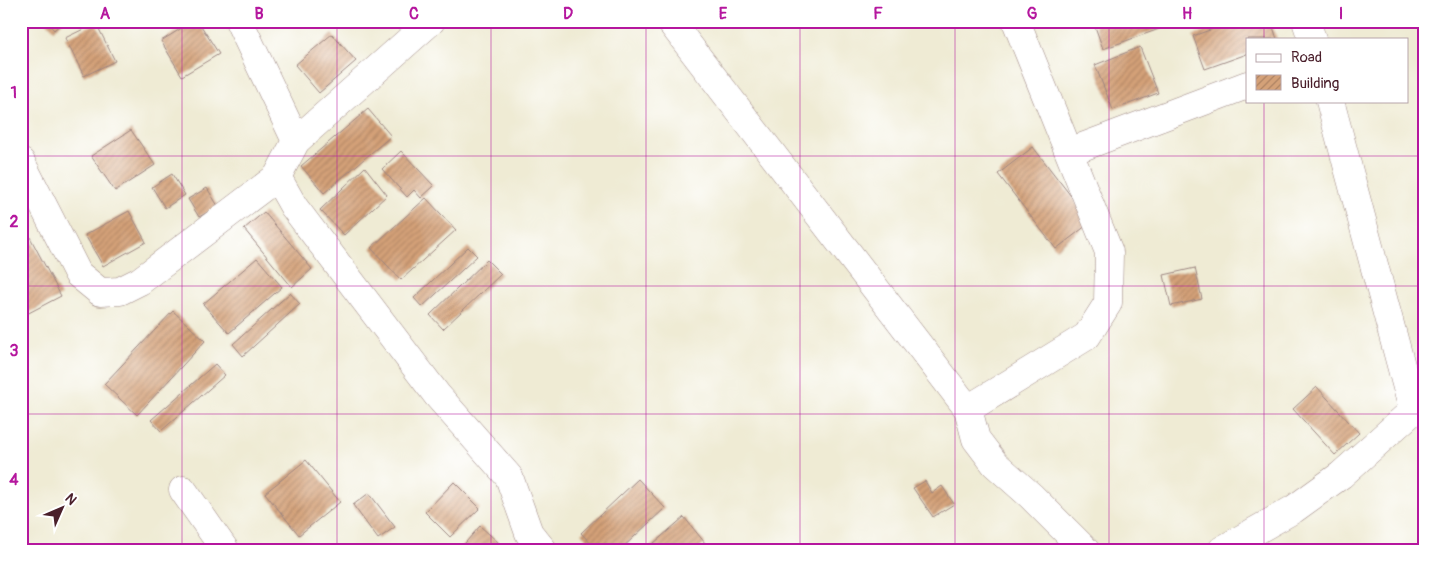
<svg xmlns="http://www.w3.org/2000/svg" width="1446" height="571" viewBox="0 0 1446 571" font-family="Pangolin,sans-serif">
  <style>
    .building { fill: url(#building-hatch) }
    .lines { fill: none; stroke-linecap: round; stroke-linejoin: round }
    .minor-casing { stroke: #9c8580; stroke-width: 29 }
    .minor { stroke: #fff; stroke-width: 28 }
    .grid { fill: none; stroke: #b5179e; stroke-width: 1; stroke-opacity: 0.55 }
    .neatline { fill: none; stroke: #b5179e; stroke-width: 2 }
    .grid-label { font-size: 16px; text-anchor: middle; font-weight: bold; fill: #b5179e }
  </style>
  <defs>
    <pattern id="building-hatch" width="6" height="6" patternUnits="userSpaceOnUse" patternTransform="scale(1.25)"><rect width="6" height="6" fill="#d4a178"/><path d="M-1 1l2-2M0 6l6-6M5 7l2-2" fill="none" stroke="#ae8363"/></pattern>
  </defs>
  <rect width="100%" height="100%" fill="#fff"/>
  <filter id="ink" filterUnits="userSpaceOnUse"><feTurbulence type="fractalNoise" baseFrequency=".02" numOctaves="2"/><feDisplacementMap in="SourceGraphic" scale="10" xChannelSelector="R" yChannelSelector="G"/><feConvolveMatrix kernelMatrix="1 2 1 2 8 2 1 2 1" color-interpolation-filters="sRGB"/></filter>
  <filter id="wash" filterUnits="userSpaceOnUse"><feTurbulence type="fractalNoise" baseFrequency=".0096" numOctaves="4" result="noise"/><feDisplacementMap in="SourceGraphic" scale="20" xChannelSelector="R" yChannelSelector="G"/><feGaussianBlur stdDeviation="1.12" result="paint"/><feColorMatrix in="noise" values="0 0 0 0 0 0 0 0 0 0 0 0 0 0 0 0 0 1.4 0 .05"/><feComposite in="paint" operator="in"/></filter>
  <g filter="url(#wash)">
    <rect width="100%" height="100%" fill="#efebd4"/>
    <g id="blocks">
      <!-- building -->
      <path class="building" d="M46 21H64L54 30Z
        M193 21H198L219 54 182 76 161 41Z
        M1093 21H1179V22L1103 49Z
        M1235 21H1271L1277 39H1247V54L1205 69 1193 36Z
        M96 23 115 61 84 76 65 38Z
        M332 34 356 61 319 93 295 65Z
        M1140 47 1158 93 1113 110 1095 65Z
        M368 109 391 136 324 193 301 166Z
        M131 130 155 165 115 191 91 156Z
        M1033 147 1091 222 1056 249 998 174Z
        M401 151 434 186 421 198 414 190 407 197 382 169Z
        M365 167 387 195 344 235 320 210Z
        M172 174 185 195 165 208 152 187Z
        M207 188 218 206 199 217 188 199Z
        M426 198 456 230 401 280 371 248Z
        M129 211 146 242 103 266 85 235Z
        M264 212 312 269 292 287 244 229Z
        M21 220 61 296 21 317Z
        M468 247 477 256 422 307 414 298Z
        M257 258 282 287 229 333 203 304Z
        M487 260 501 274 443 329 430 315Z
        M1195 268 1202 299 1171 306 1164 275Z
        M290 293 300 304 243 356 233 344Z
        M173 311 205 341 137 415 104 384Z
        M215 364 225 375 161 431 151 420Z
        M1317 387 1359 433 1335 455 1293 409Z
        M306 460 340 502 299 535 265 493Z
        M638 479 665 508 620 550H597L581 533Z
        M925 481 932 493 942 486 954 504 933 517 913 488Z
        M454 482 480 508 450 537 425 512Z
        M369 493 395 527 378 539 353 505Z
        M684 517 705 543 697 550H646Z
        M480 526 499 543 494 550H459Z"/>
    </g>
  </g>
  <g filter="url(#ink)">
    <use href="#blocks" fill-opacity="0" stroke="#9c8580" stroke-width="1"/>
    <g class="lines">
      <defs>
        <path id="minor" d="M239 21 296 141 277 177 294 207 437 395 509 477 529 533 543 550
          M670 21 968 409 976 439 995 464 1031 496 1085 550
          M1306 21 1312 39
          M1330 101 1413 410
          M296 141 431 21
          M1069 152 1247 85
          M21 162 78 274 100 292 120 291 140 281 277 177
          M968 409 1087 336 1108 303 1109 252 1016 21
          M183 490 225 550
          M1222 550 1294 509 1341 475 1425 400"/>
      </defs>
      <!-- minor casing -->
      <use href="#minor" class="minor-casing"/>
      <!-- minor -->
      <use href="#minor" class="minor"/>
    </g>
  </g>
  <!-- grid -->
  <path class="grid" d="M182 21V550M337 21V550M491 21V550M646 21V550M800 21V550M955 21V550M1109 21V550M1264 21V39M1264 101V550M21 156H1425M21 286H1425M21 414H1425"/>
  <!-- margin -->
  <rect width="1446" height="571" fill="none" stroke="#fff" stroke-width="55"/>
  <!-- legend -->
  <rect x="1246" y="38" width="162" height="65" fill="#ffffff" stroke="#b7a5aa"/>
  <rect x="1256" y="54" width="25" height="8" fill="#ffffff" stroke="#b7a5aa"/>
  <text x="1291" y="62" font-size="15" fill="#4a1f2b">Road</text>
  <rect x="1256" y="75" width="25" height="15" fill="url(#building-hatch)" stroke="#b7a5aa"/>
  <text x="1291" y="88" font-size="15" fill="#4a1f2b">Building</text>
  <!-- north arrow -->
  <g transform="translate(62 508) rotate(45)" stroke="#ffffff" stroke-width="4" paint-order="stroke">
  <path d="M0-4L9 19L0 12L-9 19Z" fill="#4a1f2b"/>
  <text y="-8" font-size="14" font-weight="bold" text-anchor="middle" fill="#4a1f2b">N</text>
  </g>
  <rect x="28" y="28" width="1390" height="516" class="neatline"/>
  <g class="grid-label">
    <text x="105" y="19">A</text>
    <text x="259" y="19">B</text>
    <text x="414" y="19">C</text>
    <text x="568" y="19">D</text>
    <text x="723" y="19">E</text>
    <text x="878" y="19">F</text>
    <text x="1032" y="19">G</text>
    <text x="1187" y="19">H</text>
    <text x="1341" y="19">I</text>
    <text x="14" y="98">1</text>
    <text x="14" y="227">2</text>
    <text x="14" y="356">3</text>
    <text x="14" y="485">4</text>
  </g>
</svg>
